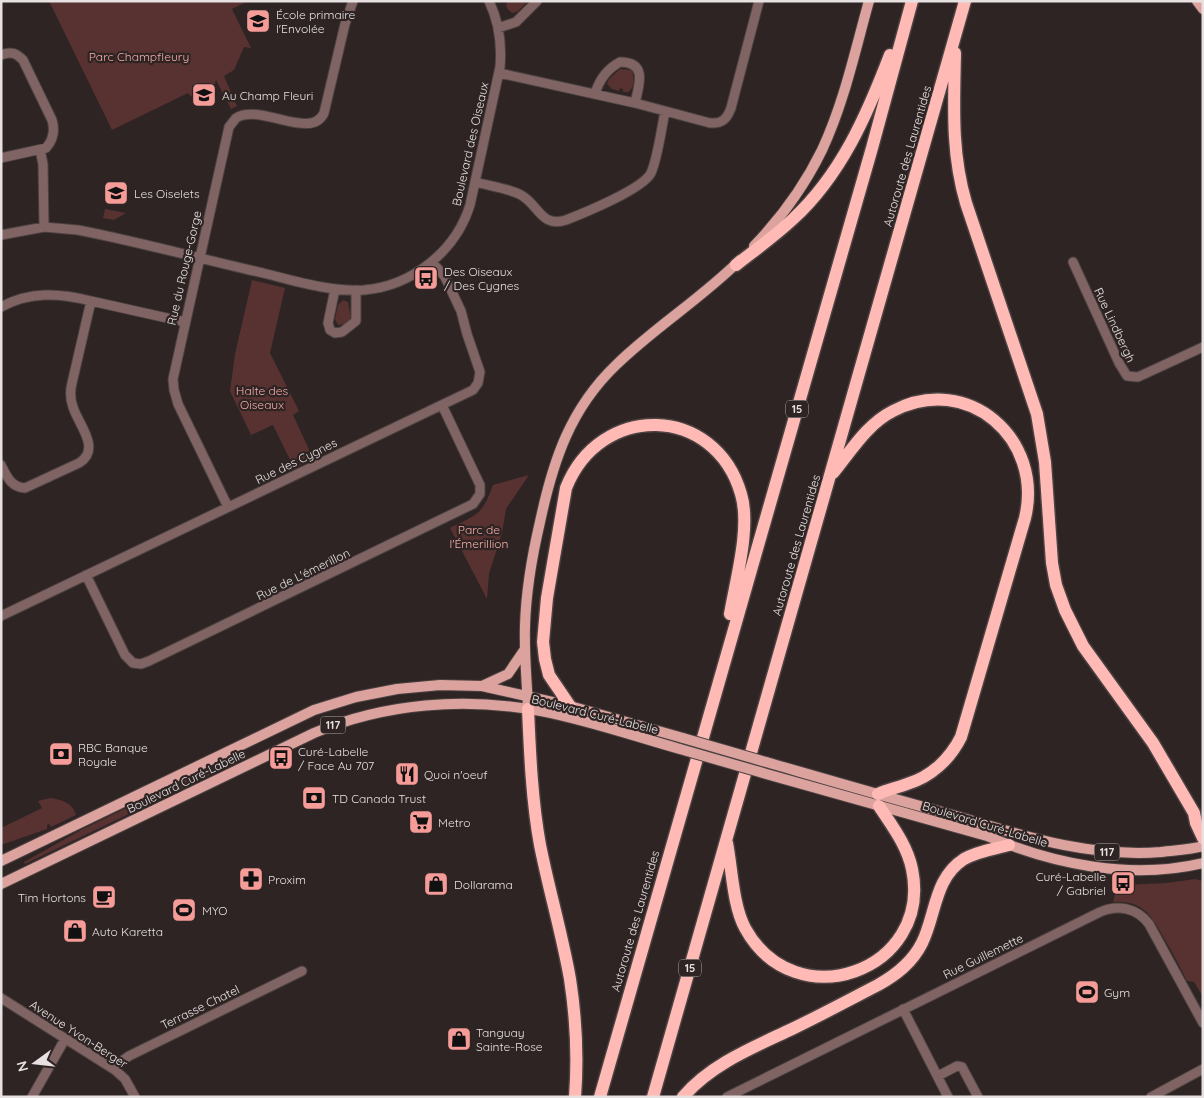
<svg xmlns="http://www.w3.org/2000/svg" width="1204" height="1098" viewBox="0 0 1204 1098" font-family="Quicksand,sans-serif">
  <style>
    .green { fill: #573230 }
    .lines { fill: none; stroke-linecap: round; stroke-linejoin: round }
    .minor-casing { stroke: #4b4241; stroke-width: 11 }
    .major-casing { stroke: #4b4241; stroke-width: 12 }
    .highway-casing { stroke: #4b4241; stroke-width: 15 }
    .minor { stroke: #806463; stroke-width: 9 }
    .major { stroke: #dba29e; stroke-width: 10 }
    .highway { stroke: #ffbab6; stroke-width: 12 }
    .major-bridge-casing { stroke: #4b4241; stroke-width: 12; stroke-linecap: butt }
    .major-bridge { stroke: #dba29e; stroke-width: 10 }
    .labels { text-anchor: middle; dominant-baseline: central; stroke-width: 4.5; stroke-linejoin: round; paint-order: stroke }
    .shield { fill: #2d2423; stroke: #afa8a8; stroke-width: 1 }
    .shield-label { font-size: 11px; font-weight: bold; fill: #e7e1e1 }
    .poi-label { font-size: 12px; fill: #e7e1e1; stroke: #2d2423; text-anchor: start }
    .park-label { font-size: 12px; fill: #f7aca9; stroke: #2d2423 }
    .street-label { font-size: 12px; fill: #e7e1e1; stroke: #2d2423 }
  </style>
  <rect width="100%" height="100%" fill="#2d2423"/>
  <!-- green -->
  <path class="green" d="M46 1H248L232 9 251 48 244 47 234 70 224 76 237 106 231 109 216 80 214 86 201 93 206 104 201 107 188 93 112 130 50 3Z
    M508 1H528L518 11 513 13C508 11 504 6 508 1Z
    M620 69 631 70C635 76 635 88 628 92H623V89L620 88 619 91 612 89 607 84 609 79Z
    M105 209 126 213 114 220 103 218Z
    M252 280 285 288 270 353 299 411 293 415 313 458 294 468 273 425 251 435 230 391 235 354Z
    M343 300 348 302 351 318 345 324 338 325 335 319 338 305Z
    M529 475 506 509 502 533 489 574 487 599 450 528C478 514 482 515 493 485Z
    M211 767 214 773 25 864 24 862 81 830Z
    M50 798C61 799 73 803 76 815L51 827 49 824 47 825V829L1 845V828L42 808 38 801Z
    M1195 879 1203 881V997L1194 982 1187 981C1180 967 1173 953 1165 940 1152 916 1143 900 1113 902L1117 886 1122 887 1123 885 1166 883Z"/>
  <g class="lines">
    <defs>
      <path id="minor" d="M498 28 516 22 537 1
        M1 55C11 51 16 53 23 60L52 120C55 130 53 140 46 148L1 158
        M499 73 635 103 710 123C722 124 727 119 731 108L759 1
        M595 94C599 80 607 69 620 62 648 62 639 85 635 103
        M40 150 43 164 44 227
        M475 182C490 186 508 188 521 195 539 205 541 228 566 220 584 213 643 189 651 173 658 157 661 130 665 112
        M1 235 44 227 78 230C140 242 201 259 263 273 295 281 330 292 364 290 412 286 456 251 470 205L500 67C502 44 499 22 489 1
        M1073 262 1119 363 1127 376 1138 377 1203 347
        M335 289 328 323 330 330 335 333 342 332 356 321V290
        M91 301 185 322
        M1 307C30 291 60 293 91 301L72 383C70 391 70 399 73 407 78 424 102 449 79 463L25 488C11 487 7 477 1 465
        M228 507 178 404 174 390 173 379 229 127 236 118C261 103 311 141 324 113L345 24 353 1
        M86 575 125 655 133 663 141 664 149 661 473 504 480 494V485L442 405
        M1 616 473 390 478 383 480 372 467 334 461 311 445 277 432 262
        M1 998 115 1070 125 1079 135 1097
        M903 1009 948 1097
        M112 1068 129 1056 302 971
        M938 1076 957 1066 962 1067 978 1097
        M32 1097 65 1039
        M727 1097 1100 912C1118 904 1137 908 1149 924L1203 1023
        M1151 1097 1203 1069"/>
      <path id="major" d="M1197 1 1203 9
        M754 246C781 218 805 185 822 150 844 103 855 51 869 1
        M482 686 508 674 525 649
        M528 709C527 682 524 654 525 626 526 591 532 556 540 522 553 461 570 409 616 365 655 327 702 298 740 260
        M766 762C825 779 883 796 942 812 1015 833 1084 858 1161 852 1175 850 1189 850 1203 846
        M763 773 987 836C1055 865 1131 880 1203 863
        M1 861 314 710 356 697 397 689 440 685 482 686 570 706 683 738
        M1 884 314 733C385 703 465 697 541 711 588 720 634 736 680 749"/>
      <path id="highway" d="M955 53C954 105 951 152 966 203L1037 414 1045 462 1052 563 1056 585 1065 610 1083 646 1153 743 1194 813 1196 823 1203 838
        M736 265C755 250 775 236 793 219 841 175 867 115 890 55
        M833 473C851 451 867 424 893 411 968 372 1044 439 1025 518L961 737C950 759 931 777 907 784 897 788 888 789 878 794
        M570 706 549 675 545 659 543 642 547 598 566 488C600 402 715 404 741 494 751 527 736 579 730 614
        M528 709C530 755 532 801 540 845 549 890 562 934 570 979 576 1018 578 1058 575 1097
        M727 843C732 869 733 906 745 928 795 1020 933 971 912 869 907 845 892 826 879 806
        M600 1097 872 148 912 1
        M653 1097 965 1
        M683 1097C711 1064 754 1047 792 1029 821 1015 849 1000 878 985 896 975 912 963 922 943 936 915 934 878 964 859 978 851 994 849 1009 845"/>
    </defs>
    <!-- minor casing -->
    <use href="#minor" class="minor-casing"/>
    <!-- major casing -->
    <use href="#major" class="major-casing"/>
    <!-- highway casing -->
    <use href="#highway" class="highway-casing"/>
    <!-- minor -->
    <use href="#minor" class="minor"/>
    <!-- major -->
    <use href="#major" class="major"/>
    <!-- highway -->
    <use href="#highway" class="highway"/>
    <defs>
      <path id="major-bridge" d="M683 738 766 762
        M680 749 763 773"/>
    </defs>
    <!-- major-bridge casing -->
    <use href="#major-bridge" class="major-bridge-casing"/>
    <!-- major-bridge -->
    <use href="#major-bridge" class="major-bridge"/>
  </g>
  <!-- icons -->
  <defs>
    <symbol id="school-square" viewBox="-11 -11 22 22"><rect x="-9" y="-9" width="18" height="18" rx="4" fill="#f59b98" stroke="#2d2423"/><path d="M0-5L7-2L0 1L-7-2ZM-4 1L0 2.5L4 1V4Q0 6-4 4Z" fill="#111"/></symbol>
    <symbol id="bus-square" viewBox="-11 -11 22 22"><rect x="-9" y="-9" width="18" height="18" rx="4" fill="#f59b98" stroke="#2d2423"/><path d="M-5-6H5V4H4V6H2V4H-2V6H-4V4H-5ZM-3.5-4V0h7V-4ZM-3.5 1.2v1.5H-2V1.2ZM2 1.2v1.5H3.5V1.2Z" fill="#111"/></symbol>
    <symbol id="bank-square" viewBox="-11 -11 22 22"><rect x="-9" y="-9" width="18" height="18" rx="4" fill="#f59b98" stroke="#2d2423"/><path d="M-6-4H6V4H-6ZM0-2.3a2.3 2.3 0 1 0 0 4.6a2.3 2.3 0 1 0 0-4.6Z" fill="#111"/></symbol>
    <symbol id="restaurant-square" viewBox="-11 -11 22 22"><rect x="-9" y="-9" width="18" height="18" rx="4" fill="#f59b98" stroke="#2d2423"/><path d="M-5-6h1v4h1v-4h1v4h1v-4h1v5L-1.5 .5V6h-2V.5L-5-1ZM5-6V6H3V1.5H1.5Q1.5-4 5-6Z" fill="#111"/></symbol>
    <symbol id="supermarket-square" viewBox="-11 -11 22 22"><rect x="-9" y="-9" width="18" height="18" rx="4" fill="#f59b98" stroke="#2d2423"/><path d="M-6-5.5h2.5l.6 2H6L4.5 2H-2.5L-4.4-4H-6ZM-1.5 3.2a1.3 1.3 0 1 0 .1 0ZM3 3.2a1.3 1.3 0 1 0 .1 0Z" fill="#111"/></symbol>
    <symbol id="pharmacy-square" viewBox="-11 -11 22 22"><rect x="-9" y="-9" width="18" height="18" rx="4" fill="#f59b98" stroke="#2d2423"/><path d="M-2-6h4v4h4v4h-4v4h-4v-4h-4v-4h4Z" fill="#111"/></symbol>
    <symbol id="shop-square" viewBox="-11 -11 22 22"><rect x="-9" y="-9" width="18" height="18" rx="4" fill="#f59b98" stroke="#2d2423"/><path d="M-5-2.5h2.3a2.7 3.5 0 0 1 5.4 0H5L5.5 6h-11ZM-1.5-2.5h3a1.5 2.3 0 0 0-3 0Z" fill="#111"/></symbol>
    <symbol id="cafe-square" viewBox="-11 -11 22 22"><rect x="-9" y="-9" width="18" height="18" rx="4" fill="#f59b98" stroke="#2d2423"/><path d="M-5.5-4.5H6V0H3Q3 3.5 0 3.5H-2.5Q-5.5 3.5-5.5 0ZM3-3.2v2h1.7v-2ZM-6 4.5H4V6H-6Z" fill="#111"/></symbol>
    <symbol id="stadium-square" viewBox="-11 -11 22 22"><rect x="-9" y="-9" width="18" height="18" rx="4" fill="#f59b98" stroke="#2d2423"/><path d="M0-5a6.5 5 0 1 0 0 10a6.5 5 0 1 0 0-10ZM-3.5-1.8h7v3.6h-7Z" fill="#111"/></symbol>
  </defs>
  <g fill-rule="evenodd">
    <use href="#school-square" x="244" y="7" width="28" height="28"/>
    <use href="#school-square" x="190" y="81" width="28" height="28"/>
    <use href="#school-square" x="102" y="179" width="28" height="28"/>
    <use href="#bus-square" x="412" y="264" width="28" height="28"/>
    <use href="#bank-square" x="47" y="740" width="28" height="28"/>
    <use href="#bus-square" x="267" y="744" width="28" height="28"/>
    <use href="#restaurant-square" x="393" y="760" width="28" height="28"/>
    <use href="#bank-square" x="300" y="784" width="28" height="28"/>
    <use href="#supermarket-square" x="407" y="808" width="28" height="28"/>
    <use href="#pharmacy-square" x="237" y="865" width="28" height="28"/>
    <use href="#bus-square" x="1109" y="869" width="28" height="28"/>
    <use href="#shop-square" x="422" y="870" width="28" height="28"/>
    <use href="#cafe-square" x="90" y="883" width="28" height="28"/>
    <use href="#stadium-square" x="170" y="896" width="28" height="28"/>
    <use href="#shop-square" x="61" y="917" width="28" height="28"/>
    <use href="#stadium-square" x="1073" y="978" width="28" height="28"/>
    <use href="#shop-square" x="445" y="1025" width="28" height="28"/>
  </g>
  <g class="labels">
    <!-- shield labels -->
    <g class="shield">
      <rect x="786" y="400.5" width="22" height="17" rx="4"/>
      <rect x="320.5" y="716.5" width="25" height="17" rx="4"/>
      <rect x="1094.5" y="843.5" width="25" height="17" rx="4"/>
      <rect x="679" y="959.5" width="22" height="17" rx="4"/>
    </g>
    <g class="shield-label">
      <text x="797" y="409">15</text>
      <text x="333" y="725">117</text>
      <text x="1107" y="852">117</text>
      <text x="690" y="968">15</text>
    </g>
    <!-- poi labels -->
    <g class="poi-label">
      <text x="276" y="14">École primaire<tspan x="276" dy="14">l'Envolée</tspan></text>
      <text x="222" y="95">Au Champ Fleuri</text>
      <text x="134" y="193">Les Oiselets</text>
      <text x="444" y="271">Des Oiseaux<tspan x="444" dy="14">/ Des Cygnes</tspan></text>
      <text x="78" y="747">RBC Banque<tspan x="78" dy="14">Royale</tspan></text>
      <text x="298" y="751">Curé-Labelle<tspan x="298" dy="14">/ Face Au 707</tspan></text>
      <text x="424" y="774">Quoi n'oeuf</text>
      <text x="332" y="798">TD Canada Trust</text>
      <text x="438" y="822">Metro</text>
      <text x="1106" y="876" text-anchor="end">Curé-Labelle<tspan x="1106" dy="14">/ Gabriel</tspan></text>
      <text x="268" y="879">Proxim</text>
      <text x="454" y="884">Dollarama</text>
      <text x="86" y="897" text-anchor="end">Tim Hortons</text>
      <text x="202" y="910">MYO</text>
      <text x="92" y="931">Auto Karetta</text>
      <text x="1104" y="992">Gym</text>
      <text x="476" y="1032">Tanguay<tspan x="476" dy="14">Sainte-Rose</tspan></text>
    </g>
    <!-- park labels -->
    <g class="park-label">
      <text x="139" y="56">Parc Champfleury</text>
      <text x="262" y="390">Halte des<tspan x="262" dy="14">Oiseaux</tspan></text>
      <text x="479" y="529">Parc de<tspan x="479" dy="14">l'Émerillion</tspan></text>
    </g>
    <!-- street labels -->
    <g class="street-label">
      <text transform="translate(470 144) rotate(-77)">Boulevard des Oiseaux</text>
      <text transform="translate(907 156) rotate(-74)">Autoroute des Laurentides</text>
      <text transform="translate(184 268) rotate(-77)">Rue du Rouge-Gorge</text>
      <text transform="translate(1115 325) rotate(65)">Rue Lindbergh</text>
      <text transform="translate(296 461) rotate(-26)">Rue des Cygnes</text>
      <text transform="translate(796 545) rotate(-74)">Autoroute des Laurentides</text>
      <text transform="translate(303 574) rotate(-26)">Rue de L'émerillon</text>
      <text transform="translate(595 714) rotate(14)">Boulevard Curé-Labelle</text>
      <text transform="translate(186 781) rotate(-26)">Boulevard Curé-Labelle</text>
      <text transform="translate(985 824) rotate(17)">Boulevard Curé-Labelle</text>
      <text transform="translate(635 921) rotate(-74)">Autoroute des Laurentides</text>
      <text transform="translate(983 956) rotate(-26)">Rue Guillemette</text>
      <text transform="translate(200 1007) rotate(-26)">Terrasse Chatel</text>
      <text transform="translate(79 1034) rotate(33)">Avenue Yvon-Berger</text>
    </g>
  </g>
  <!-- border -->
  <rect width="1204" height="1098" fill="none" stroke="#e7e1e1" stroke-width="5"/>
  <!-- north arrow -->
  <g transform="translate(35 1063) rotate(255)" stroke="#2d2423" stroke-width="4" paint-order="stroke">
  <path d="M0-4L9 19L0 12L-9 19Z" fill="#e7e1e1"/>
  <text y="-8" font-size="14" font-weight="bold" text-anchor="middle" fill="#e7e1e1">N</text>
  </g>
</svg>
